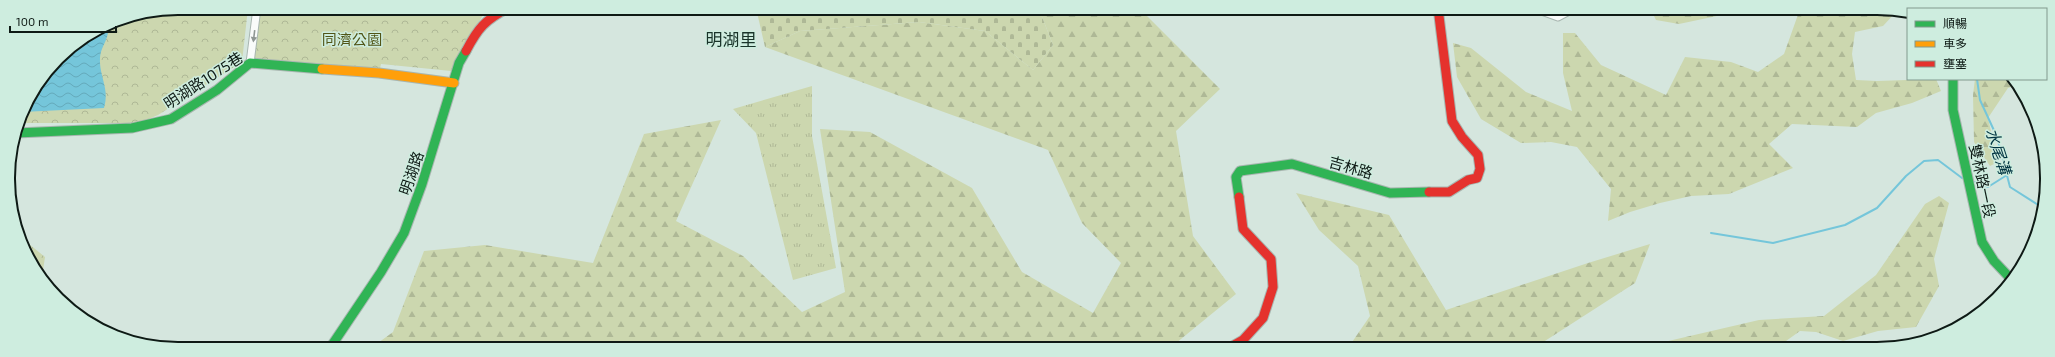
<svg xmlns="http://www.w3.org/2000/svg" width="2055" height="357" viewBox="0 0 2055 357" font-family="'Exo 2','Noto Sans TC',sans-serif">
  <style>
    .grass { fill: url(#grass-tufts) }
    .forest { fill: url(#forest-firs) }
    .cemetery { fill: url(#cemetery-stones) }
    .park { fill: url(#park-crowns) }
    .water { fill: url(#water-waves) }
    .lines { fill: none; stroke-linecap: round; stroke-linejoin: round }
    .stream { stroke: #75c6da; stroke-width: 2 }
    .street-casing { stroke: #a8b6b0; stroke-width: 9 }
    .fast-casing { stroke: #a8b6b0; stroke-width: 11 }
    .slow-casing { stroke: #a8b6b0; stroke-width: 11 }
    .jam-casing { stroke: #a8b6b0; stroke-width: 11 }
    .street { stroke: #f9fbfa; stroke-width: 7 }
    .fast { stroke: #30b455; stroke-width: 9 }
    .slow { stroke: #ff9f0a; stroke-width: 9 }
    .jam { stroke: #e5322d; stroke-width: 9 }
    .oneway { fill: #8f9693 }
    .labels { text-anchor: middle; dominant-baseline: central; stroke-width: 3; stroke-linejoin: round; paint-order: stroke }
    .park-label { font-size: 15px; fill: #515517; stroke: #ceeddf }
    .street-label { font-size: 15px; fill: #0e1a15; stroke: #ceeddf }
    .water-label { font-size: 16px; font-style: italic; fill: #003441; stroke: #ceeddf }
    .quarter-label { font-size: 17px; fill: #1a342a; stroke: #ceeddf }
    .rim { fill: none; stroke: #0e1a15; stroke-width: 2 }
  </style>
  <defs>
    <pattern id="grass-tufts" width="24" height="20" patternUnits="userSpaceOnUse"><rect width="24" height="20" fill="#ccd7af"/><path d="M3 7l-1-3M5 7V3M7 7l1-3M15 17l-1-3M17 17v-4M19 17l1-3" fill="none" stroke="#aeb896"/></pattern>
    <pattern id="forest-firs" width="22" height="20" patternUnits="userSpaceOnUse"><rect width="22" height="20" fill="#ccd7af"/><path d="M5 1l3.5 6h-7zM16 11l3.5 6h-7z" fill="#aeb896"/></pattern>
    <pattern id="cemetery-stones" width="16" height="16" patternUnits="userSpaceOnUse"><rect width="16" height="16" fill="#ccd7af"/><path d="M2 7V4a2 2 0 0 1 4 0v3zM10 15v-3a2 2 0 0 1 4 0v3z" fill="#aeb896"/></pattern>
    <pattern id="park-crowns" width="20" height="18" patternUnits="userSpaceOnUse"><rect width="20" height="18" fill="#ccd7af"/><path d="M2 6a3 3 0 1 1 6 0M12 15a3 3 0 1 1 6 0" fill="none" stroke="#aeb896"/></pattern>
    <pattern id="water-waves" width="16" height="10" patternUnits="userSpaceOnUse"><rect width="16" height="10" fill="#75c6da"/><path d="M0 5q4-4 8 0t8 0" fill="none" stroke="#64aaba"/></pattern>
  </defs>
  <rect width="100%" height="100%" fill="#d5e6de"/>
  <!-- grass -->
  <path class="grass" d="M812 86V136L836 268 793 280 756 133 733 109Z"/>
  <!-- forest -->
  <path class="forest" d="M1039 9H1140L1220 89 1176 131 1193 236 1236 294 1170 348H371L393 332 424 251 485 245 593 263 644 134 721 120 676 221 743 256 802 312 845 292 820 129 870 132 972 188 1022 272 1093 313 1121 263 1082 223 1048 150 765 47 800 31 919 22 985 31 1033 70 1053 45Z
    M1670 9H1750L1679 24 1656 20 1652 12Z
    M1800 9H1893L1896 12 1883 26 1855 32 1852 54 1856 80 1877 81 1936 79 1941 91 1912 103 1876 113 1857 127 1792 124 1769 144 1793 168 1729 194 1691 196 1660 203 1630 212 1608 221 1611 189 1577 147 1551 142 1521 143 1481 119 1457 77 1453 43 1471 48 1526 92 1572 111 1563 73V33H1575L1601 65 1666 95 1685 57 1731 62 1758 72 1784 54Z
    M1975 79H2014L2017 85 2008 88 1988 118 1998 162 1990 166 1974 142 1973 95Z
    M1296 193 1389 215 1446 310 1588 263 1650 244 1635 283 1534 348H1348L1370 316 1358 266 1319 230Z
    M1939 196 1949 203 1934 259 1939 286 1916 327 1878 331 1843 341 1816 332 1800 331 1775 349 1658 348 1664 342 1759 320 1824 316 1876 275 1925 204Z"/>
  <!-- cemetery -->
  <path class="cemetery" d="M756 8 1039 9 1053 45 1033 70 985 31 919 22 800 31 765 47Z"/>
  <!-- park -->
  <path class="park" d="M179 8H248L242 62 158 115 139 123H19L21 113 58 58 113 21Z
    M257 8H487L451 71 381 64 379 73 250 63Z
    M19 236 45 257 42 277Z"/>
  <!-- water -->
  <path class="water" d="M108 25C110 39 101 45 100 58 99 76 110 89 104 108L22 112 58 58Z"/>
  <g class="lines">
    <!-- stream -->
    <path class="stream" d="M1977 79 1980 100 1997 137 2010 187 2043 208
      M1975 182 1988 187 2007 175
      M1711 233 1773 243 1845 225 1877 208 1906 176 1924 161 1938 160 1962 178"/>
    <defs>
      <path id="street" d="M1536 9 1558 17 1573 9
        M250 63 257 8"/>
      <path id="fast" d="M1953 79V110L1982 242 1994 261 2011 279
        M16 133 132 128 171 119 217 90 250 63 322 69
        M1239 197 1236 177 1240 171 1292 164 1390 193 1429 192
        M330 348 381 272 404 233 422 184 459 63 466 51"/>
      <path id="slow" d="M322 69 379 73 454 83"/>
      <path id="jam" d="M466 51C478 28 485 20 508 8
        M1429 192H1449L1468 180 1477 178 1480 169 1478 155 1462 137 1452 121 1439 16 1440 9
        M1229 348 1243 340 1263 318 1273 287 1271 259 1243 229 1239 197"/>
    </defs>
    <!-- street casing -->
    <use href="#street" class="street-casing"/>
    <!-- fast casing -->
    <use href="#fast" class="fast-casing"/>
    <!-- slow casing -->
    <use href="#slow" class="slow-casing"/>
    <!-- jam casing -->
    <use href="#jam" class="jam-casing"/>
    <!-- street -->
    <use href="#street" class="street"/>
    <!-- fast -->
    <use href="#fast" class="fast"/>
    <!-- slow -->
    <use href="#slow" class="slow"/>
    <!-- jam -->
    <use href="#jam" class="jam"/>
  </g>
  <!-- one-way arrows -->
  <defs><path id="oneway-solid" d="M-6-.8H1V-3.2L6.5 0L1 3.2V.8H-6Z"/></defs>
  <use class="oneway" href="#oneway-solid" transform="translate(254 36) rotate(97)"/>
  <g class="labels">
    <!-- park labels -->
    <g class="park-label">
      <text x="352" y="39">同濟公園</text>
    </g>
    <!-- street labels -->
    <g class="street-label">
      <text transform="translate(203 80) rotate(-33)">明湖路1075巷</text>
      <text transform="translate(1351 167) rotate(16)">吉林路</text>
      <text transform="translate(411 173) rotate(-71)">明湖路</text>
      <text transform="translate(1983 181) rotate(78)">雙林路一段</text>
    </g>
    <!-- water labels -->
    <g class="water-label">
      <text transform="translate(1999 151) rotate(72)">水尾溝</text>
    </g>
    <!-- quarter labels -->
    <g class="quarter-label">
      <text x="731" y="39">明湖里</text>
    </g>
  </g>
  <!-- crop -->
  <path d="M0 0H2055V357H0ZM178 15H1877A163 163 0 0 1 2040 178V179A163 163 0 0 1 1877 342H178A163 163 0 0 1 15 179V178A163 163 0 0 1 178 15Z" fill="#ceeddf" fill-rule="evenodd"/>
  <path class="rim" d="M178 15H1877A163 163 0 0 1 2040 178V179A163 163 0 0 1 1877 342H178A163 163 0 0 1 15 179V178A163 163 0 0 1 178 15Z"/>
  <!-- legend -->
  <rect x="1907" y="8" width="140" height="72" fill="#ceeddf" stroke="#81998e"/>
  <rect x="1915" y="21" width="20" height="6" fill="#30b455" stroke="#81998e"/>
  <text x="1943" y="28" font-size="12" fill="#0e1a15">順暢</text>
  <rect x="1915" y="41" width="20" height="6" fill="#ff9f0a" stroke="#81998e"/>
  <text x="1943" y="48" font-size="12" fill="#0e1a15">車多</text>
  <rect x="1915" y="61" width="20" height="6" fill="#e5322d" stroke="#81998e"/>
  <text x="1943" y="68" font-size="12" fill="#0e1a15">壅塞</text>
  <!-- scale -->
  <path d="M10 26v6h106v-6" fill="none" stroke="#0e1a15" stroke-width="2"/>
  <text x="16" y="26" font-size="12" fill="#0e1a15" stroke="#ceeddf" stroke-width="3" paint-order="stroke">100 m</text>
</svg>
